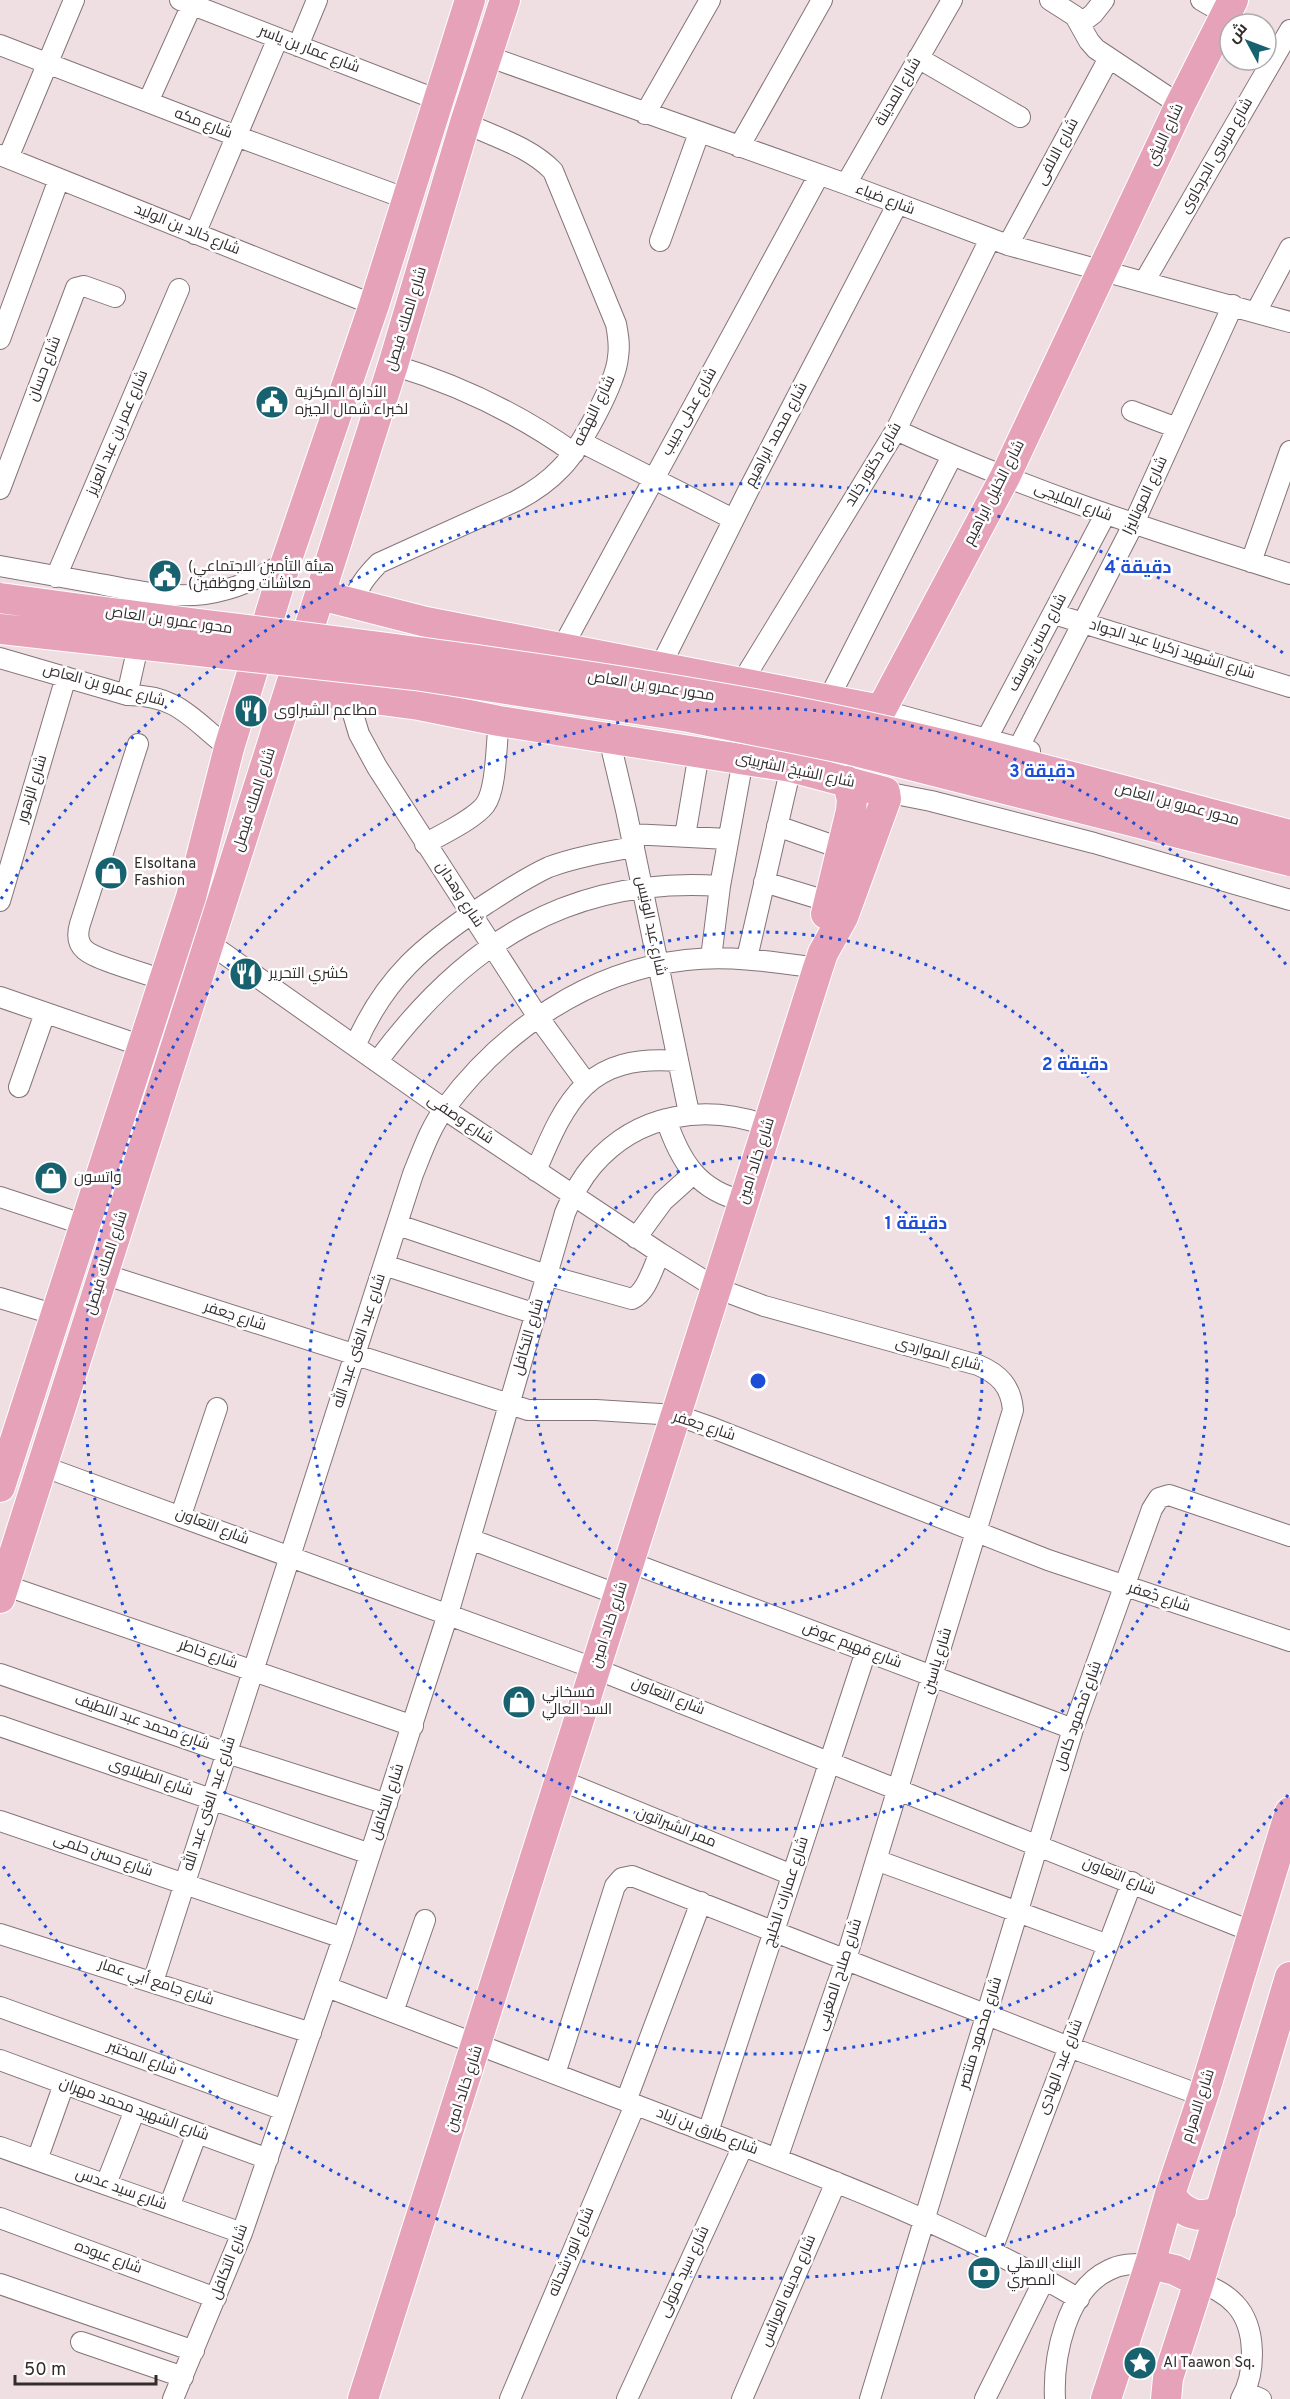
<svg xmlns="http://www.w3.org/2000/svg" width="1290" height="2399" viewBox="0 0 1290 2399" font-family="Overpass,Cairo,sans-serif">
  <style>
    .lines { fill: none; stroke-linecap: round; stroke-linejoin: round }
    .street-casing { stroke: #847478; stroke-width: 22 }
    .primary-casing { stroke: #fff; stroke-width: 32 }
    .street { stroke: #fff; stroke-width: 20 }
    .primary { stroke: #e6a2b8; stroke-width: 30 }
    .primary-bridge-casing { stroke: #fff; stroke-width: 32; stroke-linecap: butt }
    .primary-bridge { stroke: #e6a2b8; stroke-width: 30 }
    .ring { fill: none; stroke: #1d4ed8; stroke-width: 3; stroke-dasharray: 3 6 }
    .labels { text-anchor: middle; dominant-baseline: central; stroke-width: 5; stroke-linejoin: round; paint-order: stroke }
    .street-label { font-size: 15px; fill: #322c2d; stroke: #fff }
    .poi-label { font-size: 15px; fill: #322c2d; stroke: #fff; text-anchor: start }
    .centre { fill: #1d4ed8; stroke: #fff; stroke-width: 3 }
    .ring-label { font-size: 18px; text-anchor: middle; font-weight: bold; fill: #1d4ed8; stroke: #fff; stroke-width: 5; stroke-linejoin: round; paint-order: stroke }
  </style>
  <rect width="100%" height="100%" fill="#efdee2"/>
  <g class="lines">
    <defs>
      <path id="street" d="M180 0 438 100
        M1050 0 1075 16 1089 41 1096 49 1180 105
        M1201 0 1225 14
        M1081 23 1093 14 1104 0
        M0 45 236 136 407 199
        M298 46 317 0
        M487 56 846 184 1008 245 1290 322
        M918 58 1020 117
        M148 102 194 0
        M645 114 710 0
        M739 147 822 0
        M0 155 374 305
        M8 158 74 0
        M846 184 952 0
        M195 234 278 38
        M660 241 699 133
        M1008 245 1109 58
        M1144 282 1290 30
        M1256 312 1290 248
        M0 339 59 179
        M393 365C459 385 518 413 574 453
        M1132 411 1177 428
        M896 430C1023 489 1156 532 1290 574
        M581 442 733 519
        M0 489 76 288 84 286 115 297
        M1251 562 1290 451
        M0 566C33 572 67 578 100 584 135 591 169 598 205 594 235 590 261 577 286 562
        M56 577 179 289
        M352 604C358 587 366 576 379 563L516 501C533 492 548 482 561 468 580 449 616 383 618 357 620 345 618 335 616 324L553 171C530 147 495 137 465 123
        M1054 614 1290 687
        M562 648 819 175
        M0 658 127 695C179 695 192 720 229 748
        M660 667 748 491 897 205
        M742 682 896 430 990 239
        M127 695 141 633
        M348 697 359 734 377 767 538 1017 587 1084
        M828 700 952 456
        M881 710 1030 751
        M609 738 626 810 689 1113
        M987 738 1105 515
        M138 744 80 924C77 934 77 943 85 950 96 960 147 974 164 980
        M1019 747 1133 525 1233 305
        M885 792 931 801 1094 843 1290 900
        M777 826 843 849
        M631 834 728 839
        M685 836 699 753
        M425 844C442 834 473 820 485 805 497 789 496 742 499 721
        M764 882 830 902
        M0 901 66 677
        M209 943 444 1109 660 1253 716 1288 764 1306 978 1365C999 1374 1011 1386 1013 1410L846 1959 777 2159
        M711 958 720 886 743 760
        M747 958 791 767
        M0 997 142 1046
        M355 1046C385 977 424 945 486 904 506 891 527 877 549 867 576 857 606 852 634 847
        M377 1062C464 944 569 876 720 886
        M19 1087 45 1013
        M666 1119C680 1161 698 1191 744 1201
        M536 1171C567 1097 588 1054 678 1061
        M0 1197 85 1225
        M398 1225 546 1275 632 1299C647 1292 653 1267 660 1253
        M636 1238 663 1201 693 1174
        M384 1265 536 1314
        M103 1274 528 1410H596L676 1415 713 1428 1048 1560 1290 1641
        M0 1298 56 1315
        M42 1466 596 1669 1253 1932
        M181 1515 217 1408
        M470 1539 619 1595
        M629 1562 1073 1729
        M4 1585 413 1726
        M0 1674 227 1753 387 1804
        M0 1726 370 1854
        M560 1780 792 1875
        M0 1821 343 1938
        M876 1860 1108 1945
        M0 1934 311 2033
        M153 1982 413 1174C422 1152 430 1128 445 1108 503 1030 589 971 686 960 731 955 774 962 818 968
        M327 1987C444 2032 561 2077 678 2121 812 2172 955 2225 1079 2299
        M0 2007 284 2110
        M393 2012 425 1920
        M0 2060 268 2159
        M555 2074 615 1886 622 1878 632 1876 1069 2047 1203 2096
        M626 2101 701 1902
        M708 2132 866 1651
        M0 2147 242 2233
        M37 2160 64 2084
        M106 2184 135 2110
        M169 2207 197 2133
        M0 2218 216 2298
        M991 2252 1132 1882
        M1199 2282C1213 2288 1225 2293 1235 2304 1257 2327 1256 2373 1241 2399
        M0 2284 194 2351
        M81 2342 183 2377
        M1245 2392 1261 2399
        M173 2399 242 2233 343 1938 448 1614 565 1213C572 1196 581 1179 593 1165 638 1113 706 1103 768 1126
        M510 2399 635 2105
        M627 2399 743 2146
        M742 2399 836 2182
        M870 2399 1073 1729 1152 1509 1159 1498 1169 1495 1290 1536
        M985 2399 1045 2278
        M1055 2399C1053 2357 1066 2290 1109 2270 1122 2263 1136 2264 1150 2264"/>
      <path id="primary" d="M320 595 426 622 881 710 1005 477 1180 105 1233 0
        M290 688 419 705 499 721 791 767 885 792 886 799 843 917 823 953 818 968C667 1445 519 1923 363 2399
        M826 914 851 811 852 799 847 781
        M0 1487 191 897 229 748 286 562 374 305 470 0
        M0 1598 393 365 465 123 505 0
        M1170 2194C1182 2214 1199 2220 1221 2211
        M1150 2264 1175 2270 1199 2282
        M1106 2399 1150 2264 1170 2194 1203 2096 1290 1812
        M1166 2399 1168 2378 1199 2282 1290 1977"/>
    </defs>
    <!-- street casing -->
    <use href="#street" class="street-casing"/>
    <!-- primary casing -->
    <use href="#primary" class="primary-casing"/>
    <!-- street -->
    <use href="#street" class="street"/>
    <!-- primary -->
    <use href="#primary" class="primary"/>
    <defs>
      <path id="primary-bridge" d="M0 598C255 633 511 659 765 706 942 739 1116 789 1290 835
        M0 629 415 675 689 717 847 749 1290 861"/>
    </defs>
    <!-- primary-bridge casing -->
    <use href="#primary-bridge" class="primary-bridge-casing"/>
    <!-- primary-bridge -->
    <use href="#primary-bridge" class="primary-bridge"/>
  </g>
  <!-- distance rings -->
  <g class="ring">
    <circle cx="758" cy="1381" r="224"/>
    <circle cx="758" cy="1381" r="449"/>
    <path d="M1288 1795A673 673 0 1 1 1288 967"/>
    <path d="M1286 2107A898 898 0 0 1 1 1863M1 899A898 898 0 0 1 1286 655"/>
  </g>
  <!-- icons -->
  <defs>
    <symbol id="civic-disc" viewBox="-11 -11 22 22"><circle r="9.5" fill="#17626e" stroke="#fff"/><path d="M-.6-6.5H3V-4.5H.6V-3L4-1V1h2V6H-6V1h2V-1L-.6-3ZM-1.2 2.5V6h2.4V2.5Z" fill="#fff"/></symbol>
    <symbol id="restaurant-disc" viewBox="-11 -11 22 22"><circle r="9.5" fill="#17626e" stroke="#fff"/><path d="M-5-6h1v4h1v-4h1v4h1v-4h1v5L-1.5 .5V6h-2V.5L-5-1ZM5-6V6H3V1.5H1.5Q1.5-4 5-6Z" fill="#fff"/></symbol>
    <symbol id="shop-disc" viewBox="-11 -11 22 22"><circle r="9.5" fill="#17626e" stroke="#fff"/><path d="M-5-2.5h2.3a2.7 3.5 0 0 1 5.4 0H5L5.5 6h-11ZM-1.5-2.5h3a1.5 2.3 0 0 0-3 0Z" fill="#fff"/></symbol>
    <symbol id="bank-disc" viewBox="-11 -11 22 22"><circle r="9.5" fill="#17626e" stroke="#fff"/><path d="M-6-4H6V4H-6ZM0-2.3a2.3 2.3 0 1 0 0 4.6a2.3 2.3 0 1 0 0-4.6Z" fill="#fff"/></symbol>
    <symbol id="sight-disc" viewBox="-11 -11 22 22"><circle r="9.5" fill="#17626e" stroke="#fff"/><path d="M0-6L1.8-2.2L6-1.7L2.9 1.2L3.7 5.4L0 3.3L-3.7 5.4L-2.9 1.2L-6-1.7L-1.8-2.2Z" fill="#fff"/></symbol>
  </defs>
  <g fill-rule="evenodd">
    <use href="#civic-disc" x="253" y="383" width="38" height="38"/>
    <use href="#civic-disc" x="146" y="557" width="38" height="38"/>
    <use href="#restaurant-disc" x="232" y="692" width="38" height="38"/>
    <use href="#shop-disc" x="92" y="854" width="38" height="38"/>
    <use href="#restaurant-disc" x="227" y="955" width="38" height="38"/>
    <use href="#shop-disc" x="32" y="1159" width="38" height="38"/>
    <use href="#shop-disc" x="500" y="1683" width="38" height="38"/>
    <use href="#bank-disc" x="965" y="2254" width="38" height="38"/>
    <use href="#sight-disc" x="1121" y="2344" width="38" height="38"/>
  </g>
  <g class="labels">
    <!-- street labels -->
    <g class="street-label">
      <text transform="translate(309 50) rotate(21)">شارع عمار بن ياسر</text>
      <text transform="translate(899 92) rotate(-60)">شارع المدينة</text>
      <text transform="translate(203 124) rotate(21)">شارع مكه</text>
      <text transform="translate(1166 135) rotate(-65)">شارع الليثى</text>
      <text transform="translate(1058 152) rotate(-62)">شارع الالفى</text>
      <text transform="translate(1217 156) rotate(-60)">شارع مرسى الجرجاوى</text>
      <text transform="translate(885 200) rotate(21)">شارع ضياء</text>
      <text transform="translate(187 230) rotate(22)">شارع خالد بن الوليد</text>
      <text transform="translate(407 319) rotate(-73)">شارع الملك فيصل</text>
      <text transform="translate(45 369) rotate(-69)">شارع حسان</text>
      <text transform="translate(595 411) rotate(-64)">شارع النهضه</text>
      <text transform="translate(690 412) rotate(-61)">شارع عدلى حبيب</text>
      <text transform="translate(118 433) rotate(-67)">شارع عمر بن عبد العزيز</text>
      <text transform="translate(777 435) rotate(-62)">شارع محمد ابراهيم</text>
      <text transform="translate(874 465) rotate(-59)">شارع دكتور خالد</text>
      <text transform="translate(995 493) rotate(-63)">شارع الخليل ابراهيم</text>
      <text transform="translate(1146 496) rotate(-65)">شارع الموناليزا</text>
      <text transform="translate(1073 503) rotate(21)">شارع المليجى</text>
      <text transform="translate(169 621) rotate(8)">محور عمرو بن العاص</text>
      <text transform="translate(1038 643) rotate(-62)">شارع حسن يوسف</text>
      <text transform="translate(1172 650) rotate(17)">شارع الشهيد زكريا عبد الجواد</text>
      <text transform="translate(104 686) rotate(15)">شارع عمرو بن العاص</text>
      <text transform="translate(651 687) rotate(9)">محور عمرو بن العاص</text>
      <text transform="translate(795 771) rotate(12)">شارع الشيخ الشربينى</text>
      <text transform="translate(33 789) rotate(-73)">شارع الزهور</text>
      <text transform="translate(255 800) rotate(-72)">شارع الملك فيصل</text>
      <text transform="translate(1177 805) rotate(15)">محور عمرو بن العاص</text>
      <text transform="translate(459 895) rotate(57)">شارع وهدان</text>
      <text transform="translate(650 926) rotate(78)">شارع عبد الونيس</text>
      <text transform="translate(460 1120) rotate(34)">شارع وصفى</text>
      <text transform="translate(757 1161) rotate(-72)">شارع خالد امين</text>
      <text transform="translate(107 1263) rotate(-72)">شارع الملك فيصل</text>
      <text transform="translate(235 1317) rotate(18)">شارع جعفر</text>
      <text transform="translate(529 1337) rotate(-74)">شارع التكافل</text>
      <text transform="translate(360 1341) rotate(-72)">شارع عبد الغنى عبد الله</text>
      <text transform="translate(938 1355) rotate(16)">شارع المواردى</text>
      <text transform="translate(704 1427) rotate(18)">شارع جعفر</text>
      <text transform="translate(212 1527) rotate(21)">شارع التعاون</text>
      <text transform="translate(1159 1598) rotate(18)">شارع جعفر</text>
      <text transform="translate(610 1625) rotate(-72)">شارع خالد امين</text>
      <text transform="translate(852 1646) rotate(21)">شارع فهيم عوض</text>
      <text transform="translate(208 1655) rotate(19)">شارع خاطر</text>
      <text transform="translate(938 1661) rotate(-73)">شارع ياسين</text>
      <text transform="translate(668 1697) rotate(22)">شارع التعاون</text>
      <text transform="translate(1079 1716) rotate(-71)">شارع محمود كامل</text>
      <text transform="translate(142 1723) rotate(19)">شارع محمد عبد اللطيف</text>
      <text transform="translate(151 1778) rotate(19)">شارع الطبلاوى</text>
      <text transform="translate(388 1802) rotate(-72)">شارع التكافل</text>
      <text transform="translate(210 1804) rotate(-72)">شارع عبد الغنى عبد الله</text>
      <text transform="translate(676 1828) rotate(22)">ممر الشيراتون</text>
      <text transform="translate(103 1856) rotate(19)">شارع حسن حلمى</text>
      <text transform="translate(1119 1877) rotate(22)">شارع التعاون</text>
      <text transform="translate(787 1892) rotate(-72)">شارع عمارات الخليج</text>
      <text transform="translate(840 1975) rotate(-72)">شارع صلاح المغربى</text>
      <text transform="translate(156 1983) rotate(18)">شارع جامع أبي عمار</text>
      <text transform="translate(981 2033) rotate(-73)">شارع محمود منتصر</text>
      <text transform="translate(142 2059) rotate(20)">شارع المختبر</text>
      <text transform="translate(1061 2067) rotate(-69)">شارع عبد الهادى</text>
      <text transform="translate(465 2089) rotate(-72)">شارع خالد امين</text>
      <text transform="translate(1199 2106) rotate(-72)">شارع الاهرام</text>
      <text transform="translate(134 2110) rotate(20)">شارع الشهيد محمد مهران</text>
      <text transform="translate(707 2132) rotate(21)">شارع طارق بن زياد</text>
      <text transform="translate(121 2190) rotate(20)">شارع سيد عدس</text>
      <text transform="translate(572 2252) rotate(-67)">شارع انور شحاته</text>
      <text transform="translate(108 2258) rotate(20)">شارع عبوده</text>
      <text transform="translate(230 2262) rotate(-69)">شارع التكافل</text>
      <text transform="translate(685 2272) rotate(-65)">شارع سيد متولى</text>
      <text transform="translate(789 2291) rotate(-67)">شارع مدينه العرائس</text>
    </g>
    <!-- poi labels -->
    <g class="poi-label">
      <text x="295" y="393">الأدارة المركزية<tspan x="295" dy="17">لخبراء شمال الجيزه</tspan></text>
      <text x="188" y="567">(هيئة التأمين الاجتماعي<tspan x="188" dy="17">(معاشات وموظفين</tspan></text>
      <text x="274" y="711">مطاعم الشبراوى</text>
      <text x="134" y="864">Elsoltana<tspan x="134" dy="17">Fashion</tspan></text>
      <text x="269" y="974">كشري التحرير</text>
      <text x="74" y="1178">واتسون</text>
      <text x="542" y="1693">فسخاني<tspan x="542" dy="17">السد العالي</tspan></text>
      <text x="1007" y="2264">البنك الاهلي<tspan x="1007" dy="17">المصري</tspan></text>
      <text x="1163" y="2363">Al Taawon Sq.</text>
    </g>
  </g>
  <circle cx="758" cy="1381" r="9" class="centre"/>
  <g class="ring-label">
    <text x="1138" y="573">4 دقيقة</text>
    <text x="1042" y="777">3 دقيقة</text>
    <text x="1075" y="1070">2 دقيقة</text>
    <text x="916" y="1229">1 دقيقة</text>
  </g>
  <!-- north arrow -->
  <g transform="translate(1248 42) rotate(311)"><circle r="28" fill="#ffffff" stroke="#adabab" stroke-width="1.5"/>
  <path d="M0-4.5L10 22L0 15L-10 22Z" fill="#17626e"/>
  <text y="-9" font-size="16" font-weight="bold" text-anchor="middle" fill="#322c2d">ش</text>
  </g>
  <!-- scale -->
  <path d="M15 2375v9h141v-9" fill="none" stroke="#322c2d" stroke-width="3"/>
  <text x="24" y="2375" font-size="18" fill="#322c2d" stroke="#ffffff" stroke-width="4.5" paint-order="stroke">50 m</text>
</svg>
